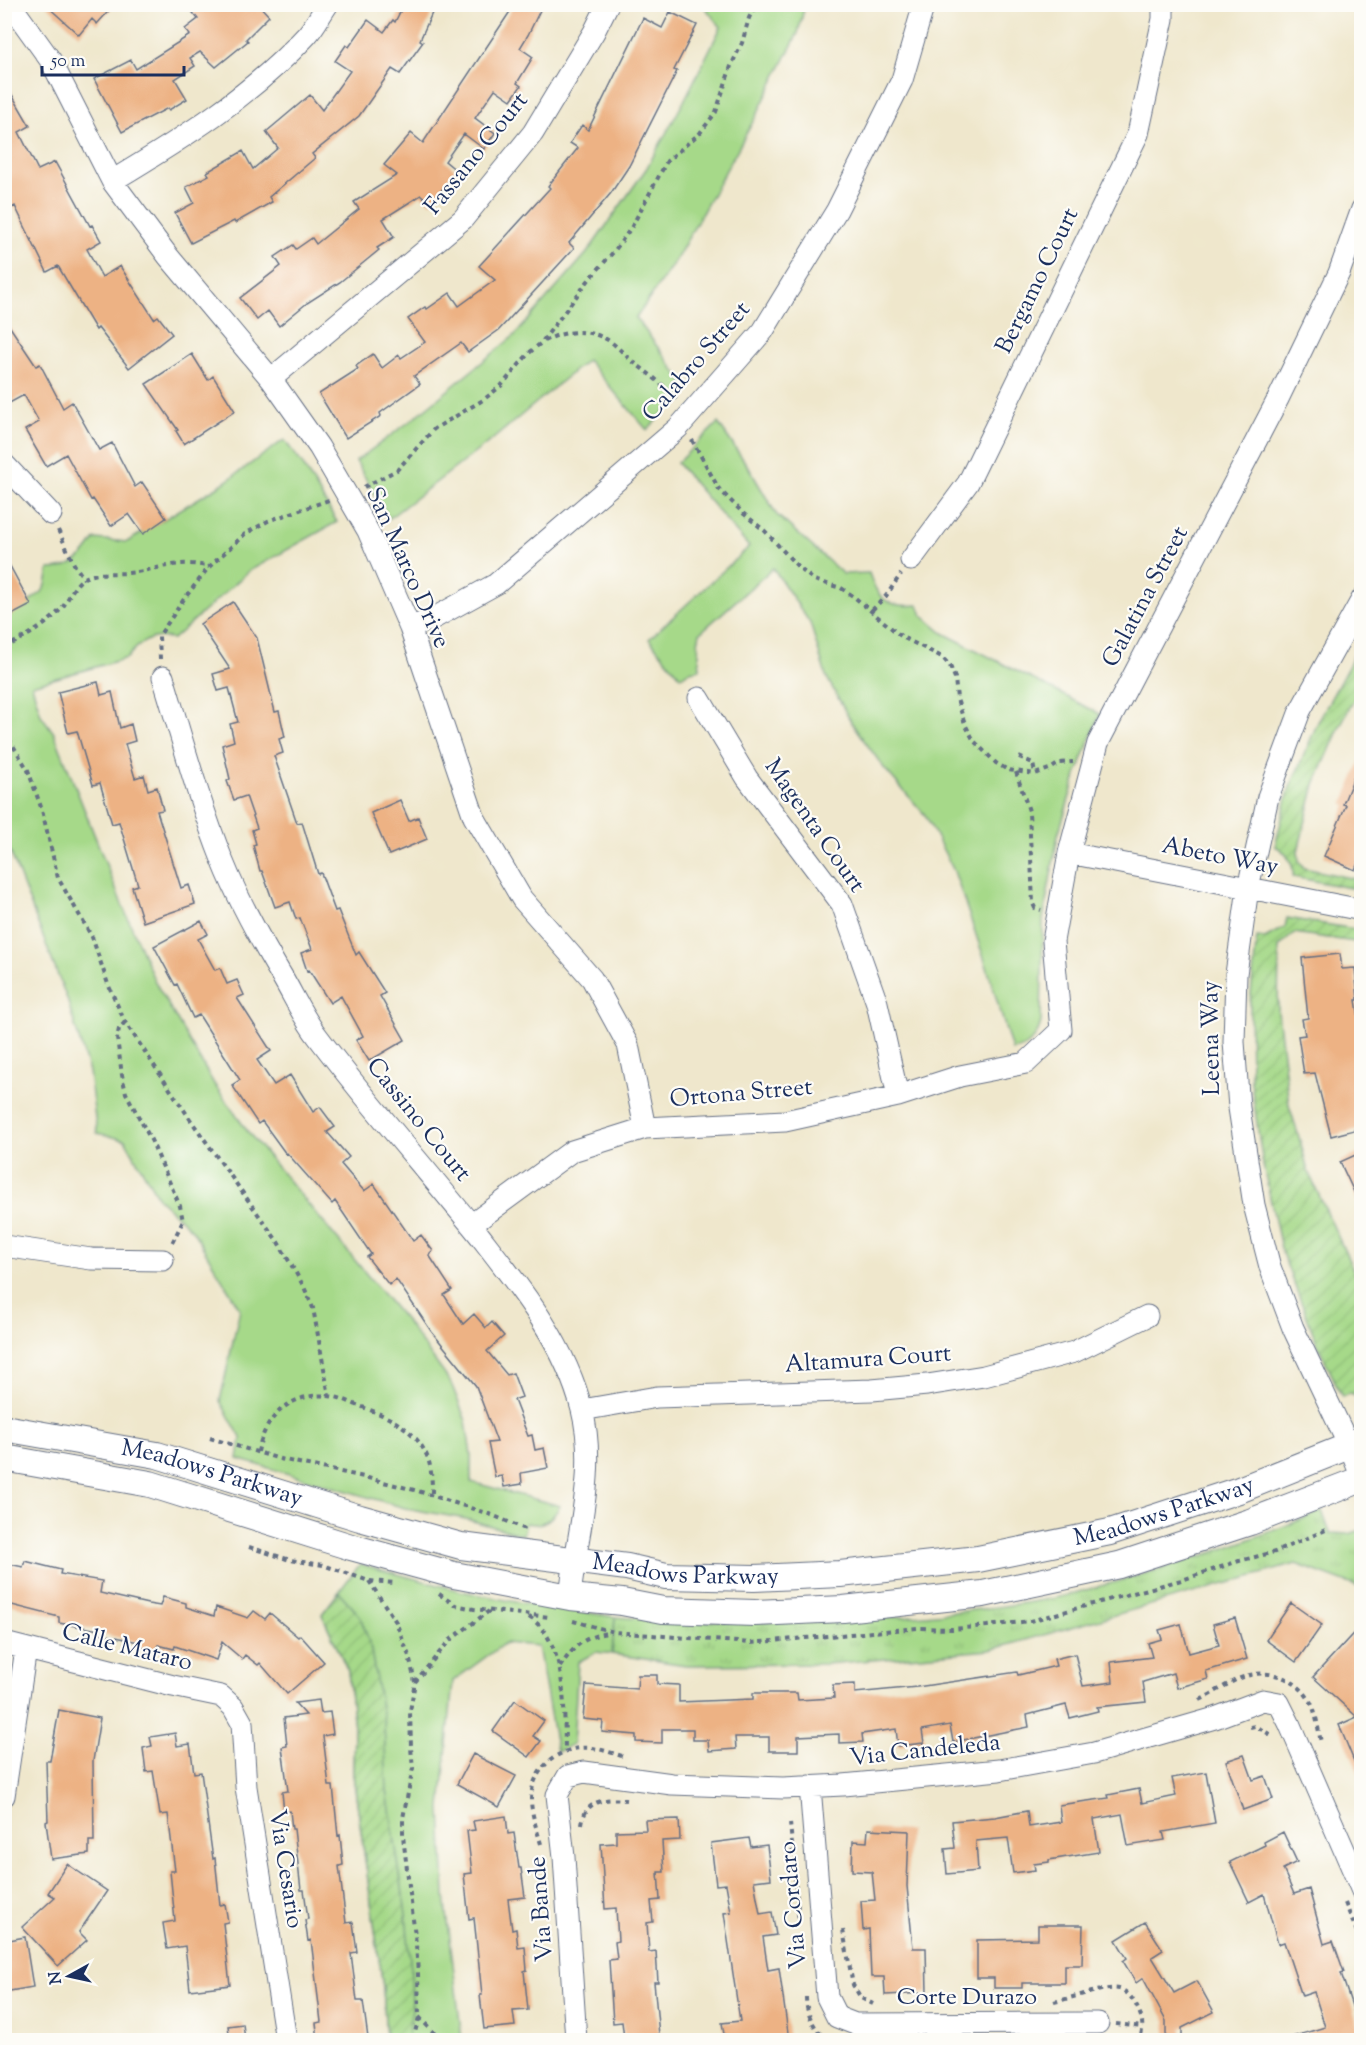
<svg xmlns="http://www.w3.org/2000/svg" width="1366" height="2045" viewBox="0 0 1366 2045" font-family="'Sorts Mill Goudy',serif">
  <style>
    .grass { fill: url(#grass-tufts); stroke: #608474; stroke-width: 1.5 }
    .park { fill: #a6d989; stroke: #608474; stroke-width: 1.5 }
    .garden { fill: url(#garden-furrows); stroke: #608474; stroke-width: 1.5 }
    .building { fill: #edb284 }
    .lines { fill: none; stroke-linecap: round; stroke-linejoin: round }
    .minor-casing { stroke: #656f84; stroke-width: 23 }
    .major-casing { stroke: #656f84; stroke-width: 28 }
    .path { stroke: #656f84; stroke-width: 4; stroke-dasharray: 4.5 4.5; stroke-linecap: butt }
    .minor { stroke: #fff; stroke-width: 21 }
    .major { stroke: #fff; stroke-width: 26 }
    .labels { text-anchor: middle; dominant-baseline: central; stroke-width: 4.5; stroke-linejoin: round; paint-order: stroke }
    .street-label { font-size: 24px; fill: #1b2f5e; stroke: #fdfcf7 }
  </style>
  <defs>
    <pattern id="grass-tufts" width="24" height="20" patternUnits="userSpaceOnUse" patternTransform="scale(1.5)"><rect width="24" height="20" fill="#a6d989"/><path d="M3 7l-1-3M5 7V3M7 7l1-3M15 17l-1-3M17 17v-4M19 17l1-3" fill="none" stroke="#8ebb79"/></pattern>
    <pattern id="garden-furrows" width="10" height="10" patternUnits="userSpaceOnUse" patternTransform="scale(1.5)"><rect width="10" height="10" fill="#a6d989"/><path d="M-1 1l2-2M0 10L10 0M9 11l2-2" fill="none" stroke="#8ebb79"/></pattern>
  </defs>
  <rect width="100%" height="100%" fill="#fdfcf7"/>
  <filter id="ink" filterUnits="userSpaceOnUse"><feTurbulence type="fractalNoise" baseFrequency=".0167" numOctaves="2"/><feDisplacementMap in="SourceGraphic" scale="12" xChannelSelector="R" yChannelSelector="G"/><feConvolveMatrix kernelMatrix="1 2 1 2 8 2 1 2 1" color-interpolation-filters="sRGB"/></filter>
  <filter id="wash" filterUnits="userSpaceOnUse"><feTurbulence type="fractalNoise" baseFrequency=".008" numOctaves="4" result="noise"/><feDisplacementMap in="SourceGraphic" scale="24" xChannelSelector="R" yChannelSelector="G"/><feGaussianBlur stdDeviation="1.35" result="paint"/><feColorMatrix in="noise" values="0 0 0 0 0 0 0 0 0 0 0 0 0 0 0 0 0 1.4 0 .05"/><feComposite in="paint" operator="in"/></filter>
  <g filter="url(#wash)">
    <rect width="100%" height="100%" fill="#efe7cc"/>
    <!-- grass -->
    <path class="grass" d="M1322 1511 1330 1533 1349 1534 1361 1530V1588L1296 1564 990 1650 825 1664 686 1665 612 1654 615 1617C760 1627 907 1623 1050 1599 1072 1595 1094 1587 1116 1582 1187 1563 1255 1539 1322 1511Z"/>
    <!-- park -->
    <path class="park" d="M703 5H805L798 33 755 118 677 258 636 318 688 388 647 430 587 360 493 439 388 519 356 461 413 419 515 335 587 253 646 169 683 103 721 27Z
      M718 423 749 468 776 514 843 574 869 573C878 601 889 608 918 605L922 615 943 633 1100 714 1077 773 1058 835 1043 919 1041 1022C1037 1038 1029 1048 1012 1050L986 964 954 871 925 815 884 768 853 725 826 676 810 623 773 568 700 633 698 643 700 669 690 671 681 677 649 639 749 547 677 463Z
      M284 440 301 462 337 522 249 571 173 639C152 633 139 643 127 658L32 685 41 715 54 733 121 902 155 982 214 1084 248 1132 408 1324 451 1383 466 1421 471 1455V1482L560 1506C552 1520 542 1527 526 1523L523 1535 466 1519 405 1508 238 1459 241 1438 220 1401 240 1309 193 1231 159 1199 125 1140 97 1133 89 1072 67 999 5 838V619L42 592 46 585 49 569C73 569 83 558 95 539L127 542 222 484Z
      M360 1564 461 1591 510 1601 615 1617 612 1654 596 1652 578 1662 573 1744 557 1752 538 1646 505 1643 453 1681 441 1808 445 1896 462 2040H368L386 2038 383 1987 353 1774 354 1728 348 1671 322 1614Z"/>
    <!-- garden -->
    <path class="garden" d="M1361 643V686L1340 726 1315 784 1298 851 1299 861 1304 868 1361 880V890L1293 877C1295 865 1285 850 1275 846L1289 790 1318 722Z
      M1287 918 1361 930V943L1294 933 1279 947 1278 1012 1289 1105 1301 1144 1308 1171 1361 1287V1397L1350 1393 1342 1397 1317 1343 1282 1253 1263 1165 1251 1082 1250 1003 1257 937 1265 938 1285 927Z
      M339 1592 360 1616 370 1645 384 1724 387 1790 406 1914 411 1971 412 2009 407 2040H368L386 2038 383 1987 353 1774 354 1728 348 1671 322 1614Z"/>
    <g id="blocks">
      <!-- building -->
      <path class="building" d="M45 4H115L97 24 92 19 79 35Z
        M186 4H258L269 16 246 39 248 41 216 67 200 52 190 58 195 66 175 79 187 99 169 110 168 108 122 132 94 79 131 60 136 69 190 35 185 29 198 19Z
        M404 4H436L420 40 423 42 400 74 392 69 359 116 312 154 315 158 269 197 272 202 235 223 234 221 191 243 175 213 194 203 186 187 209 175 207 172 243 151 253 169 278 148 266 132 310 95 322 110 350 71 335 61 346 45 349 47 368 20 384 32 393 20 395 22Z
        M515 4H543L528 35 520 48 533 57 517 83 521 86 511 100 495 89 475 118 495 133 484 149 464 134 445 161 457 171 431 203 421 195 383 219 394 237 377 248 379 250 340 282 307 303 279 326 268 311 257 320 240 298 281 266 275 257 293 245 296 249 312 238 316 244 359 209 354 202 397 175 384 165 411 133 423 143Z
        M670 12 697 25 674 70 677 71 629 166 611 193 569 243 574 248 499 330 468 352 461 343 414 376 420 384 380 413 381 416 346 438 319 394 358 369 356 366 373 354 382 368 399 355 401 358 425 342 408 319 425 307 427 309 450 293 459 306 495 280 479 266 550 188 548 186 578 148 570 143 582 125 588 130 643 18 662 28Z
        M4 81 30 126 19 132 38 170 55 162 90 226 92 225 101 241 87 249 102 277 120 266 154 319 158 316 172 334 129 368 98 328 96 330 58 266 47 272 15 206 10 209 4 199Z
        M4 318 36 366 40 364 63 408 72 402 99 450 112 443 135 487 142 482 166 518 143 534 129 514 111 526 93 499 91 500 66 454 46 466 25 430 39 422 24 395 4 406Z
        M192 354 208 380 213 376 235 411 184 444 176 431 178 430 146 384Z
        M4 555 31 605 4 619Z
        M233 602 257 638 275 712 279 711 285 737 279 739 283 753 274 756 297 823 302 822 318 874 321 873 335 911 338 910 356 955 359 952 385 993 380 996 405 1040 369 1061 356 1040 363 1036 341 996 330 1003 309 970 307 971 301 953 312 949 300 918 296 919 290 902 275 907 262 871H260L253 845 256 844 252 830 257 828 246 796 234 800 227 781 230 779 222 745 234 741 230 724 238 722 229 688 218 691 213 674 230 669 200 624Z
        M98 682 101 695 112 692 120 728 131 724 135 741 125 744 135 778 144 775 148 790 157 787 163 810 157 811 181 888 189 885 195 904 143 922 132 887 138 885 119 822 112 824 100 783 93 785 77 731 68 733 58 692Z
        M1361 759 1362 853 1355 870 1324 856 1346 805 1343 804Z
        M400 800 409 821 418 817 427 839 389 855 371 813Z
        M201 921 208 934 198 939 215 970 220 968 227 984 237 980 244 995 237 998 271 1051 257 1060 274 1085 290 1075 313 1112 320 1107 335 1127 327 1132 349 1157 341 1164 364 1191 374 1184 413 1241 421 1235 433 1251 429 1255 452 1290 444 1295 463 1324 474 1314 486 1328 492 1322 504 1336 487 1351 507 1375 513 1373 522 1397 514 1400 528 1436 532 1435 535 1450 544 1448 548 1468 521 1473 522 1484 504 1487 502 1476 495 1477 488 1443 497 1442 476 1386 431 1331 396 1279 389 1285 367 1257 371 1254 335 1201 332 1204 287 1153 286 1154 262 1121 258 1124 232 1085 240 1080 199 1015 193 1018 177 984 175 985 154 946Z
        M1340 954 1342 969 1355 968 1358 1000H1356L1362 1037V1128L1331 1136 1315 1073 1304 1074 1298 1036 1305 1035 1302 1019 1308 1018 1302 958Z
        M1362 1152V1209L1340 1162Z
        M25 1561 61 1570 60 1574 102 1581 100 1593 148 1604 160 1606 163 1597 186 1603V1607L214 1616 216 1607 248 1618 254 1611 265 1619 270 1613 298 1637 300 1635 324 1662 287 1694 260 1663 258 1665 245 1655 242 1659 222 1642 216 1660 175 1646 174 1649 158 1645 157 1651 137 1646 138 1642 99 1633 100 1630 59 1623V1617L4 1603V1563L23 1567Z
        M1291 1603 1322 1625 1296 1662 1266 1640Z
        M1235 1618 1247 1659 1206 1671 1208 1679 1177 1688 1173 1673 1143 1682 1146 1702 1097 1707 1098 1711 1070 1718 1066 1705 1027 1715 1029 1727 953 1742 950 1725 922 1730 924 1743 898 1746 896 1729 862 1734 863 1742 839 1743V1734L798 1736V1751H769V1737H735L736 1749 709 1751 708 1740H693V1729H662V1743L636 1742V1735L602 1732 603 1721 583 1719 586 1685 637 1689 638 1675H657V1684L679 1685V1702L753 1699V1693H797L798 1700 834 1698 833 1685 855 1684V1693L917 1687 1017 1672 1018 1675 1056 1666 1054 1659 1075 1654 1083 1686 1113 1682 1111 1662 1152 1657 1148 1643 1162 1639 1159 1630 1181 1624 1189 1653 1219 1645 1213 1624Z
        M1362 1624V1778H1361L1339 1725 1357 1717 1313 1677Z
        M319 1700 321 1713 330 1712 333 1734 323 1736 329 1786H333L338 1836 340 1835 343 1865 339 1866 346 1923 353 1922 357 1952 351 1953 357 2001H363L368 2038 351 2040H318L316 2023 321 2022 311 1940 308 1941 305 1920 308 1919 304 1890H301L294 1829H292L290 1811 284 1812 282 1792 288 1791 282 1747 287 1746 284 1718 306 1715 295 1703Z
        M515 1700 544 1721 533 1736 541 1741 529 1757 493 1731Z
        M59 1710 100 1718 93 1761 94 1841H89V1854L51 1859 46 1822 48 1821 46 1761H50Z
        M175 1733 177 1746 190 1744 194 1773 201 1772 213 1859 215 1858 220 1905 225 1904 228 1922 223 1923 230 1985 190 1990 185 1946 167 1949 163 1923 175 1921 170 1871H175L168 1814 160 1815 153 1771 146 1772 143 1748 152 1746 150 1737Z
        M473 1754 516 1776 499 1807 457 1784Z
        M1244 1755 1253 1780 1265 1776 1273 1799 1243 1810 1226 1761Z
        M1206 1772 1215 1823 1163 1832 1165 1840 1128 1846 1122 1814 1094 1819 1099 1852 1049 1860V1862L1034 1864 1035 1870 1013 1873 1008 1838 976 1841 978 1871 947 1874 945 1849 955 1848 952 1821 995 1817 1027 1811 1029 1827 1061 1822 1059 1805 1109 1798 1108 1795 1139 1789 1142 1803 1176 1796 1172 1778Z
        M506 1816 508 1834 514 1833 519 1868H521L525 1897 508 1899 512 1930 516 1929 518 1948 525 1947 527 1970 524 1971 528 2010 513 2011 515 2026 484 2029 480 1995H482L474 1918 469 1919 464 1874 472 1873 467 1831 475 1830 473 1821Z
        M679 1819 680 1840 662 1841 664 1872H658L660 1900 651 1901 653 1922 647 1923 649 1952 656 1951 658 1982H654L659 2035 624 2038 622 2022 613 2023 609 1960 617 1959 615 1942 618 1941 616 1908 605 1909 601 1844 616 1843V1831L646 1830 645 1820Z
        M868 1829 909 1831 907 1886 913 1948H926L927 1993 885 1995 884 1977H871L869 1929 863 1930 861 1901 875 1900 872 1872 852 1871 853 1841 867 1842Z
        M1283 1832 1297 1862 1283 1869 1294 1894 1309 1889 1324 1944 1333 1941 1344 1972 1341 1973 1361 2033 1339 2040H1293L1292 2037 1325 2027 1314 1992 1302 1996 1284 1942 1278 1944 1264 1894 1249 1902 1230 1862 1265 1845 1264 1842Z
        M749 1838 751 1847 767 1845 771 1879 754 1881 760 1914 772 1912 776 1935 763 1937 768 1970 779 1968 789 2040H725L722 2023 740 2021 724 1913 731 1912 726 1884 716 1885 711 1843Z
        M67 1864 107 1891 79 1932 87 1940 58 1966 22 1927 55 1897 48 1893Z
        M1145 1922 1163 1950 1152 1957 1174 1993 1197 1981 1214 2012 1182 2028V2040H1166V2021L1143 1978 1136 1983 1123 1961 1127 1958 1116 1940Z
        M1038 1925H1083L1082 1965H1065V1983H1022V1988H994V1978H977V1940L1038 1939Z
        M25 1937 33 1987 4 1992V1941Z
        M243 2024 245 2040H230L228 2026Z"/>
    </g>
  </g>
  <g filter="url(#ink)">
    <use href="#blocks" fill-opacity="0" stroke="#656f84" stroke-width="1.5"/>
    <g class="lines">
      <defs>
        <path id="minor" d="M10 4 51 61 112 181 168 256 271 379 319 447 368 531 410 628 474 817 522 899 592 979 628 1045 645 1128
          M112 181C182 139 251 96 307 35 315 26 321 14 328 4
          M271 379 463 219 533 133 594 32 608 4
          M4 464 51 514
          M911 560 968 483 1138 134 1163 19V4
          M1362 599 1300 711 1268 797 1248 888 1236 974 1234 1042 1239 1108 1254 1205 1270 1267 1293 1328 1349 1446 1362 1478
          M410 628 434 618 496 584 678 428 763 331 837 210 902 80 924 4
          M163 677C182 739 199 802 223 862 239 902 261 941 283 978 294 997 304 1019 318 1037 369 1105 426 1169 480 1236 522 1290 565 1343 582 1410 598 1472 576 1535 570 1597
          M699 698 747 778 842 904 877 1003 898 1096
          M1069 853 1362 910
          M471 1225 572 1151 645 1128 785 1121 898 1096 960 1076 1026 1063 1061 1030 1053 941 1069 853 1098 743 1278 399 1339 273 1362 209
          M4 1246 91 1259 163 1260
          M582 1410 657 1397 872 1390 927 1385 984 1376 1074 1352 1147 1316
          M4 1643 173 1686 221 1696 233 1707 242 1723 246 1787 286 2040
          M810 1786 827 1997 837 2017 855 2024 1098 2023
          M4 1796 26 1649
          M576 2040 564 1857 557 1795 568 1776 584 1772 672 1784 783 1788 843 1785 999 1770 1094 1753 1215 1718 1263 1700 1279 1703 1289 1723 1362 1891"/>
        <g id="major">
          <path id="s1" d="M4 1428 157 1455 360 1518 461 1546 627 1567 666 1576 754 1578 840 1574 978 1559 1110 1532 1239 1490 1349 1446 1362 1439"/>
          <path d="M4 1458 150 1484 351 1547 454 1575 570 1597 622 1602 663 1610 755 1613 843 1609 983 1594 1119 1565 1250 1522 1362 1479"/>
        </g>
      </defs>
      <!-- minor casing -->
      <use href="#minor" class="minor-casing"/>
      <!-- major casing -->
      <use href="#major" class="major-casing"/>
      <!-- path -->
      <path class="path" d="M544 341C565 330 591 328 611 342 619 348 625 355 632 361 649 374 665 385 678 402
        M692 440 719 489 744 514 765 531 799 568 814 580 841 588 853 596 902 637 942 657 950 666 955 678 957 699 965 724 974 741 996 763 1008 770 1035 774 1052 768 1059 763 1073 762
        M364 487 397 470 434 429 483 400 501 386 529 353 541 343 588 281 615 250 631 228 667 161 700 133 716 112 731 66 742 43 749 18 756 4
        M58 530 74 564 84 579
        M872 610 886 596 901 574
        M4 648C25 637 45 627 61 609 68 601 71 590 79 582 90 571 112 574 127 573 156 571 178 558 209 567
        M160 659 159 636 184 599 209 567 245 534 268 521 329 500
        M4 731 28 770 42 810 58 878 92 937 108 984 125 1022 192 1122 278 1242 304 1287 313 1308 329 1396
        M1019 757 1033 763 1035 774
        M1016 772 1029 811 1033 904 1035 908 1041 910
        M125 1022 119 1029 117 1038 122 1075 126 1093 151 1140 180 1206 183 1221 172 1243
        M210 1438 280 1459 364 1477 418 1491 492 1515 525 1529
        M258 1452C265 1414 295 1389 335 1397 345 1399 355 1405 365 1408 389 1417 412 1428 424 1450 432 1463 432 1481 432 1496
        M249 1547 290 1560 323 1565 369 1581 395 1583
        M369 1581 396 1622 409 1656 415 1682 410 1711 411 1748 413 1768 403 1818V1836L416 1944 418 1974 419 2017 413 2040
        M439 1594 455 1605 474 1609 550 1617
        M529 1617C568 1642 564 1711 565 1752
        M573 1621 614 1632 750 1643 918 1628 952 1629 987 1626 1030 1621 1185 1579 1239 1561 1275 1552 1328 1529
        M560 1667C573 1647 585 1635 610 1633
        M415 1682 449 1641 489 1611
        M1200 1700C1217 1692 1232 1679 1250 1675 1275 1669 1302 1682 1312 1705 1317 1717 1318 1729 1321 1742
        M1250 1727 1255 1726 1273 1736
        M790 1823 799 1921
        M582 1824C585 1800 605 1798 626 1800
        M541 1844C537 1830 531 1813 531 1799 532 1768 560 1745 591 1748 601 1749 612 1753 622 1756
        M1345 1903 1362 1944
        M843 1930 853 1985 861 1998 873 2004
        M806 1997C806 2014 814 2028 826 2040
        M1054 2002C1068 1999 1106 1986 1119 1989 1128 1991 1134 2001 1138 2009 1143 2019 1144 2030 1139 2040
        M419 2017 441 2040
        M1116 2024 1143 2027
        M552 2039V2040
        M525 2040H533"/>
      <!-- minor -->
      <use href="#minor" class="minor"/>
      <!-- major -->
      <use href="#major" class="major"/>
    </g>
  </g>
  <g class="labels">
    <!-- street labels -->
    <g class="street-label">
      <text transform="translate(477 154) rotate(-51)">Fassano Court</text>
      <text transform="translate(1038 281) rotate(-64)">Bergamo Court</text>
      <text transform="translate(697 362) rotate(-49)">Calabro Street</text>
      <text transform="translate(407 568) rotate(66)">San Marco Drive</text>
      <text transform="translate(1146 597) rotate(-62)">Galatina Street</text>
      <text transform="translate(814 826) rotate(55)">Magenta Court</text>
      <text transform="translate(1220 857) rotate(11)">Abeto Way</text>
      <text transform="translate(1212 1038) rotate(-91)">Leena Way</text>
      <text transform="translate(741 1094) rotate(-5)">Ortona Street</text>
      <text transform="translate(418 1120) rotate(51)">Cassino Court</text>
      <text transform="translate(868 1360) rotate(-4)">Altamura Court</text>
      <text stroke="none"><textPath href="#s1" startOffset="213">Meadows Parkway</textPath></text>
      <text stroke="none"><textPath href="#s1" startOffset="1185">Meadows Parkway</textPath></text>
      <text stroke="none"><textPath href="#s1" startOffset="699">Meadows Parkway</textPath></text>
      <text transform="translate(127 1648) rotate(14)">Calle Mataro</text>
      <text transform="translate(925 1751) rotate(-6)">Via Candeleda</text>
      <text transform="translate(285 1869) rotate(81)">Via Cesario</text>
      <text transform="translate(794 1905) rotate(-95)">Via Cordaro</text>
      <text transform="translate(542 1909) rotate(-94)">Via Bande</text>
      <text x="967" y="1998">Corte Durazo</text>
    </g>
  </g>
  <!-- margin -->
  <rect width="1366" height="2045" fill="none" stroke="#fdfcf7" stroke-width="24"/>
  <!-- north arrow -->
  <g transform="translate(69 1976) rotate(262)" stroke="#fdfcf7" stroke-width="4.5" paint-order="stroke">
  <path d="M0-4.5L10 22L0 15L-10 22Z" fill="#1b2f5e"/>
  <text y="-9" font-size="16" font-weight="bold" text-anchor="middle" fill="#1b2f5e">N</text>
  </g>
  <!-- scale -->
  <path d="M42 66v9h142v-9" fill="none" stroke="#1b2f5e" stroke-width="3"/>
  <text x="51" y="66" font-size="18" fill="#1b2f5e" stroke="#fdfcf7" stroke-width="4.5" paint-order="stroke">50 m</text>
</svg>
